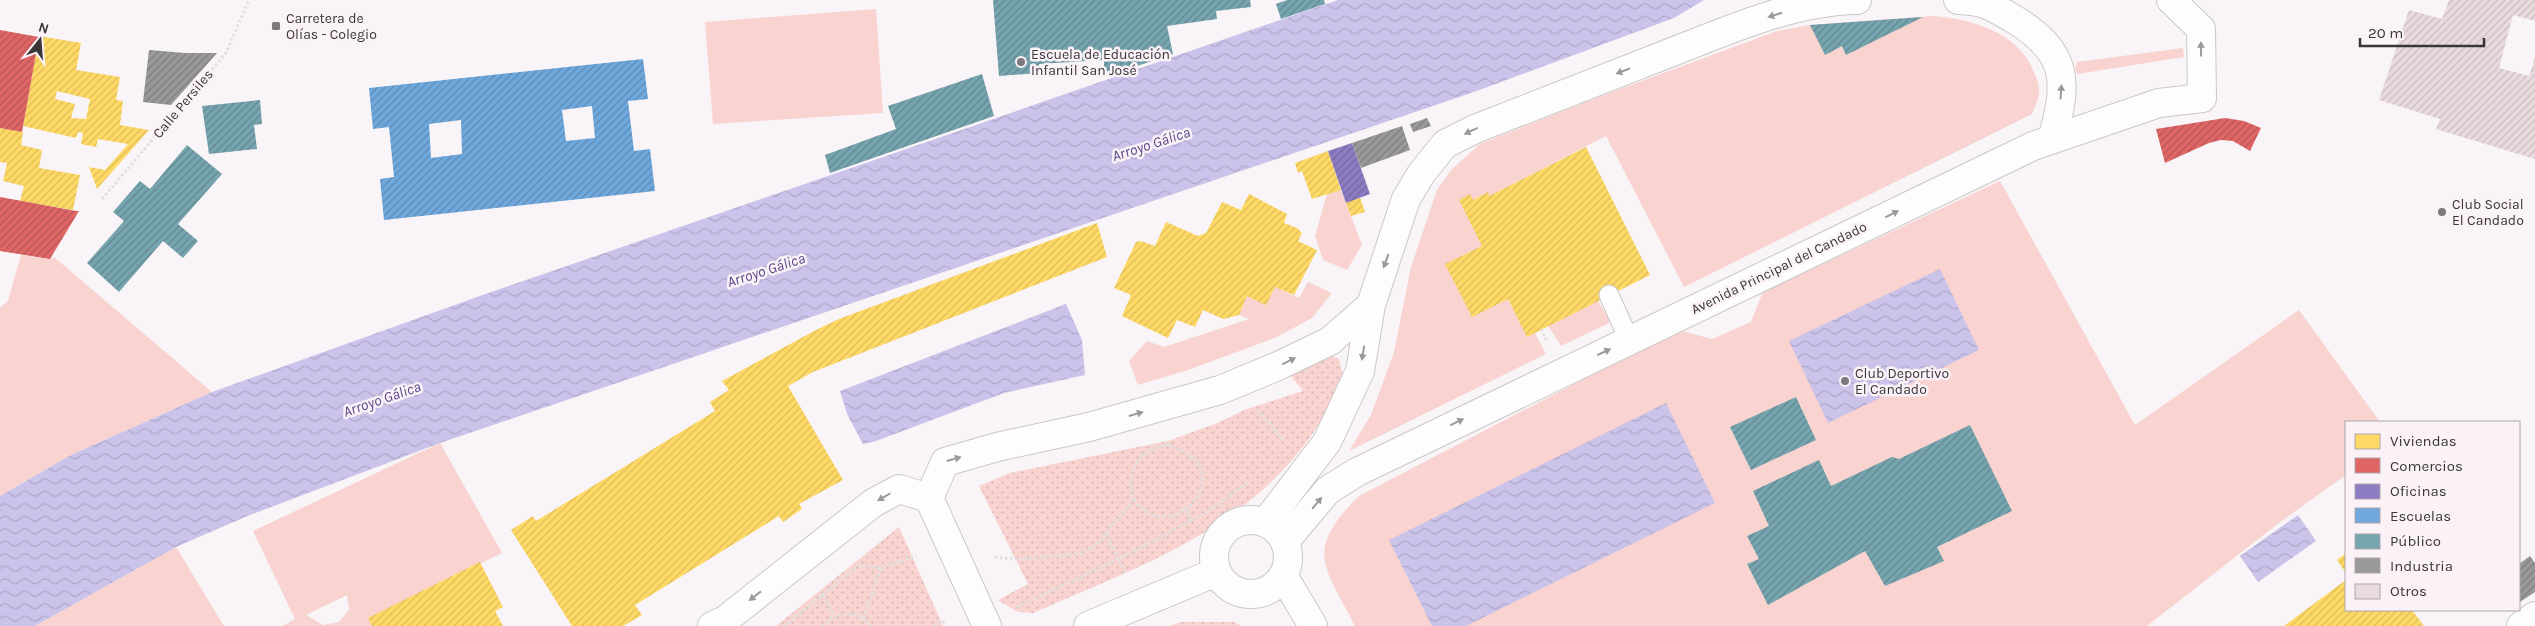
<svg xmlns="http://www.w3.org/2000/svg" width="2535" height="626" viewBox="0 0 2535 626" font-family="Karla,sans-serif">
  <style>
    .grass { fill: #f8d3cf; fill-rule: evenodd }
    .park { fill: url(#park-dots) }
    .water { fill: url(#water-waves) }
    .homes { fill: url(#homes-hatch); fill-rule: evenodd }
    .shops { fill: url(#shops-hatch) }
    .offices { fill: url(#offices-hatch) }
    .schools { fill: url(#schools-hatch); fill-rule: evenodd }
    .public { fill: url(#public-hatch) }
    .industry { fill: url(#industry-hatch) }
    .building { fill: url(#building-hatch) }
    .lines { fill: none; stroke-linecap: round; stroke-linejoin: round }
    .lane-casing { stroke: #cbc7c9; stroke-width: 21 }
    .street-casing { stroke: #cbc7c9; stroke-width: 30 }
    .path { stroke: #e0e0e0; stroke-width: 3; stroke-dasharray: 2.5 2.5; stroke-linecap: butt }
    .lane { stroke: #fefdfe; stroke-width: 19 }
    .street { stroke: #fefdfe; stroke-width: 28 }
    .oneway { fill: #9c999b }
    .poi-dot { fill: #7c787b; stroke: #fbf2f7; stroke-width: 2 }
    .labels { text-anchor: middle; dominant-baseline: central; stroke-width: 5; stroke-linejoin: round; paint-order: stroke }
    .poi-label { font-size: 14px; fill: #393538; stroke: #fbf2f7; text-anchor: start }
    .street-label { font-size: 14px; fill: #393538; stroke: #fbf2f7 }
    .water-label { font-size: 15px; font-style: italic; fill: #564689; stroke: #fbf2f7 }
  </style>
  <defs>
    <pattern id="park-dots" width="8" height="8" patternUnits="userSpaceOnUse" patternTransform="scale(1.25)"><rect width="8" height="8" fill="#f8d3cf"/><path d="M2 2h.1M6 6h.1" fill="none" stroke="#d5b6b2" stroke-width="1.8" stroke-linecap="round"/></pattern>
    <pattern id="water-waves" width="16" height="10" patternUnits="userSpaceOnUse" patternTransform="scale(1.25)"><rect width="16" height="10" fill="#cbc3ea"/><path d="M0 5q4-4 8 0t8 0" fill="none" stroke="#afa8c9"/></pattern>
    <pattern id="homes-hatch" width="6" height="6" patternUnits="userSpaceOnUse" patternTransform="scale(1.25)"><rect width="6" height="6" fill="#ffd966"/><path d="M-1 1l2-2M0 6l6-6M5 7l2-2" fill="none" stroke="#dbbb59"/></pattern>
    <pattern id="shops-hatch" width="6" height="6" patternUnits="userSpaceOnUse" patternTransform="scale(1.25)"><rect width="6" height="6" fill="#e06666"/><path d="M-1 1l2-2M0 6l6-6M5 7l2-2" fill="none" stroke="#b75555"/></pattern>
    <pattern id="offices-hatch" width="6" height="6" patternUnits="userSpaceOnUse" patternTransform="scale(1.25)"><rect width="6" height="6" fill="#8e7cc3"/><path d="M-1 1l2-2M0 6l6-6M5 7l2-2" fill="none" stroke="#75669f"/></pattern>
    <pattern id="schools-hatch" width="6" height="6" patternUnits="userSpaceOnUse" patternTransform="scale(1.25)"><rect width="6" height="6" fill="#6fa8dc"/><path d="M-1 1l2-2M0 6l6-6M5 7l2-2" fill="none" stroke="#5c8ab3"/></pattern>
    <pattern id="public-hatch" width="6" height="6" patternUnits="userSpaceOnUse" patternTransform="scale(1.25)"><rect width="6" height="6" fill="#76a5af"/><path d="M-1 1l2-2M0 6l6-6M5 7l2-2" fill="none" stroke="#62878f"/></pattern>
    <pattern id="industry-hatch" width="6" height="6" patternUnits="userSpaceOnUse" patternTransform="scale(1.25)"><rect width="6" height="6" fill="#999"/><path d="M-1 1l2-2M0 6l6-6M5 7l2-2" fill="none" stroke="#7e7e7e"/></pattern>
    <pattern id="building-hatch" width="6" height="6" patternUnits="userSpaceOnUse" patternTransform="scale(1.25)"><rect width="6" height="6" fill="#e9dade"/><path d="M-1 1l2-2M0 6l6-6M5 7l2-2" fill="none" stroke="#c9bcbf"/></pattern>
  </defs>
  <rect width="100%" height="100%" fill="#f9f4f7"/>
  <!-- grass -->
  <path class="grass" d="M876 9 883 113 713 124 705 22Z
    M1933 16C1971 19 2018 32 2033 70 2036 77 2040 85 2039 93 2039 99 2034 108 2032 114L1684 287 1606 136 1489 196 1487 192 1473 200 1482 246 1446 265 1508 299 1527 336 1535 333 1546 354 1349 451 1371 415 1394 352 1411 267 1437 190 1451 170 1480 144 1588 101 1777 31 1810 25Z
    M2183 48 2184 57 2077 74 2075 69 2077 62Z
    M2000 181 2135 425 2299 310 2380 422H2346V475L2280 522 2147 626H1355C1325 566 1303 551 1359 496L1678 330 1712 339 1751 322 1763 292Z
    M1341 190 1362 245 1347 270 1323 260 1315 236 1327 194Z
    M21 255 50 259 54 257 212 392 71 455 0 496V308L8 301Z
    M1308 282 1332 293 1312 318 1275 338 1188 370 1138 385 1129 361 1147 341 1164 347 1249 319 1239 315 1247 296 1275 287 1299 298Z
    M1598 301 1611 322 1561 346 1548 326Z
    M440 443 502 553 369 618 372 626H283L295 619 253 531ZM347 595 349 610 339 622 323 625 306 615Z
    M176 547 224 626H35Z"/>
  <!-- park -->
  <path class="park" d="M1327 354 1339 359C1340 365 1344 375 1343 381 1339 397 1327 411 1319 424 1253 528 1140 566 1033 613L1018 612 998 600 1028 584 979 486 1010 473 1168 441 1215 424 1247 409 1303 391 1288 372Z
    M899 527 943 626H776Z
    M1181 622H1235L1241 626H1170Z"/>
  <!-- water -->
  <path class="water" d="M1338 0H1704L1674 18 1471 93 440 443 245 517 176 547 35 626H0V496L71 455 212 392 477 297Z
    M1940 269 1979 350 1828 423 1789 341Z
    M1066 304 1082 340 1085 375 1004 393 876 441 863 444 847 414 840 391Z
    M1666 403 1715 503 1466 626H1432L1389 540Z
    M2298 515 2316 541 2258 582 2240 556Z"/>
  <!-- homes -->
  <path class="homes" d="M39 36 81 43 76 70 120 77 116 100 123 101 120 125 149 130 97 189 89 167 105 170 128 144 98 139 96 147 81 144 83 133 78 132 76 138 23 126ZM57 91 90 99 86 119 71 118 75 104 55 99Z
    M0 128 23 132 21 145 42 150 39 168 80 175 73 210 20 201 24 186 3 181 7 163 0 162Z
    M1586 147 1650 275 1527 337 1508 299 1472 317 1445 264 1482 246 1459 200 1470 194 1473 200 1488 192 1489 196Z
    M1328 151 1341 190 1312 199 1302 171 1298 173 1295 163Z
    M1249 194 1287 214 1284 223 1297 228 1302 233 1298 241 1317 250 1294 295 1275 287 1266 305 1247 296 1239 315 1223 319 1203 310 1195 327 1177 320 1168 338 1122 316 1131 295 1114 288 1136 242 1141 241 1155 246 1166 222 1198 236 1206 233 1222 202 1241 210Z
    M1360 197 1365 212 1351 216 1346 203Z
    M1097 223 1107 257 813 372 788 386 843 480 799 504 802 509 783 522 779 516 635 605 642 615 623 626H572L511 530 533 516 536 521 715 411 710 402 729 390 722 381 816 330 839 319Z
    M2346 553V573L2337 560Z
    M480 562 503 607 495 611 503 626H372L368 618Z
    M2346 580V610H2412L2424 626H2284Z"/>
  <!-- shops -->
  <path class="shops" d="M0 30 39 37 22 132 0 128Z
    M2225 118 2244 121 2261 128 2250 151 2233 141 2221 140 2209 143 2165 163 2156 129Z
    M0 197 76 211H79L50 259 0 251Z"/>
  <!-- offices -->
  <path class="offices" d="M1352 143 1370 194 1346 203 1328 151Z"/>
  <!-- schools -->
  <path class="schools" d="M643 59 648 99 628 101 634 151 650 149 655 191 384 220 380 179 394 177 389 127 373 129 369 88ZM592 106 595 138 566 141 562 110ZM461 120 462 154 431 158 429 124Z"/>
  <!-- public -->
  <path class="public" d="M993 0H1250L1251 7 1216 11 1217 19 1167 26 1173 54 1104 77V60L1039 64 1040 73 999 76Z
    M1287 0H1324L1325 4 1281 19 1276 4Z
    M1923 17 1846 55 1842 46 1825 55 1810 25Z
    M982 74 994 116 830 173 825 155 896 129 888 106Z
    M260 100 262 124 254 125 257 149 209 154 202 106Z
    M187 145 222 174 178 224 198 241 183 258 163 241 119 292 87 263 124 221 113 212 140 181 150 189Z
    M1796 397 1816 440 1751 470 1730 427Z
    M1970 425 2012 511 1937 547 1944 561 1885 586 1865 551 1768 605 1747 564 1759 559 1747 536 1769 526 1753 491 1819 460 1831 486 1892 457 1899 459Z"/>
  <!-- industry -->
  <path class="industry" d="M149 50 185 53H217L171 105 143 102Z
    M1427 118 1431 126 1413 132 1410 124Z
    M1402 126 1410 150 1361 168 1352 143Z
    M2530 556 2535 563V592L2520 602 2519 564Z"/>
  <!-- building -->
  <path class="building" d="M2449 0H2535V21L2513 15 2499 68 2529 76 2535 57V159L2436 129 2440 119 2379 100 2409 10 2442 19Z"/>
  <g class="lines">
    <defs>
      <path id="lane" d="M1609 295 1629 340"/>
      <path id="street" d="M1958 0C1985 1 1989 5 2012 18 2068 51 2069 81 2052 139
        M1214 557a37 37 0 1 1 74 0a37 37 0 1 1-74 0Z
        M1266 522 1327 442 1360 371 1371 305 1406 199 1421 174 1445 144 1475 129C1539 104 1603 79 1667 54 1727 31 1791 1 1857 0
        M1286 540 1328 490 1357 472 2033 146 2159 103 2202 98 2201 29 2171 0
        M1284 577 1313 626
        M712 626 725 620 873 503 899 489 929 498
        M987 626 929 498 945 462 997 447 1089 427 1220 390 1278 366 1330 341 1371 305
        M1088 626 1216 572
        M2521 626 2535 616"/>
    </defs>
    <!-- lane casing -->
    <use href="#lane" class="lane-casing"/>
    <!-- street casing -->
    <use href="#street" class="street-casing"/>
    <!-- path -->
    <path class="path" d="M102 199 226 53 249 0
      M1541 329 1547 342
      M1259 411 1284 441
      M1168 445C1248 469 1169 551 1135 501 1127 489 1132 468 1141 457 1147 450 1159 447 1168 445Z
      M1186 510 1191 521
      M1106 534 1125 572
      M995 557 1015 559 1081 554 1097 544 1134 499
      M822 594 834 616
      M1017 607C1067 584 1117 560 1166 534 1196 518 1225 503 1250 480
      M864 618 881 568
      M784 626 860 565 881 568 916 556
      M822 626C840 610 854 608 871 626
      M933 626 946 621"/>
    <!-- lane -->
    <use href="#lane" class="lane"/>
    <!-- street -->
    <use href="#street" class="street"/>
  </g>
  <!-- one-way arrows -->
  <defs><path id="oneway-solid" d="M-6-.8H1V-3.2L6.5 0L1 3.2V.8H-6Z" transform="scale(1.25)"/></defs>
  <g class="oneway">
    <use href="#oneway-solid" transform="translate(1775 15) rotate(162)"/>
    <use href="#oneway-solid" transform="translate(2201 49) rotate(-91)"/>
    <use href="#oneway-solid" transform="translate(1623 71) rotate(159)"/>
    <use href="#oneway-solid" transform="translate(2061 92) rotate(-86)"/>
    <use href="#oneway-solid" transform="translate(1471 131) rotate(155)"/>
    <use href="#oneway-solid" transform="translate(1892 214) rotate(-26)"/>
    <use href="#oneway-solid" transform="translate(1386 261) rotate(110)"/>
    <use href="#oneway-solid" transform="translate(1604 352) rotate(-25)"/>
    <use href="#oneway-solid" transform="translate(1363 353) rotate(99)"/>
    <use href="#oneway-solid" transform="translate(1289 361) rotate(-26)"/>
    <use href="#oneway-solid" transform="translate(1136 414) rotate(-16)"/>
    <use href="#oneway-solid" transform="translate(1457 422) rotate(-26)"/>
    <use href="#oneway-solid" transform="translate(954 459) rotate(-16)"/>
    <use href="#oneway-solid" transform="translate(884 497) rotate(150)"/>
    <use href="#oneway-solid" transform="translate(1317 503) rotate(-50)"/>
    <use href="#oneway-solid" transform="translate(755 596) rotate(142)"/>
  </g>
  <!-- markers -->
  <g class="poi-dot">
    <rect x="271" y="21" width="10" height="10" rx="2.5"/>
    <circle cx="1021" cy="62" r="5"/>
    <circle cx="2442" cy="212" r="5"/>
    <circle cx="1845" cy="381" r="5"/>
  </g>
  <g class="labels">
    <!-- poi labels -->
    <g class="poi-label">
      <text x="286" y="18">Carretera de<tspan x="286" dy="16">Olías - Colegio</tspan></text>
      <text x="1031" y="54">Escuela de Educación<tspan x="1031" dy="16">Infantil San José</tspan></text>
      <text x="2452" y="204">Club Social<tspan x="2452" dy="16">El Candado</tspan></text>
      <text x="1855" y="373">Club Deportivo<tspan x="1855" dy="16">El Candado</tspan></text>
    </g>
    <!-- street labels -->
    <g class="street-label">
      <text transform="translate(183 104) rotate(-50)">Calle Persiles</text>
      <text transform="translate(1779 268) rotate(-26)">Avenida Principal del Candado</text>
    </g>
    <!-- water labels -->
    <g class="water-label">
      <text transform="translate(1151 144) rotate(-18)">Arroyo Gálica</text>
      <text transform="translate(766 270) rotate(-18)">Arroyo Gálica</text>
      <text transform="translate(382 399) rotate(-19)">Arroyo Gálica</text>
    </g>
  </g>
  <!-- legend -->
  <rect x="2345" y="421" width="175" height="190" fill="#fbf2f7" stroke="#ada6ab"/>
  <rect x="2355" y="434" width="25" height="15" fill="#ffd966" stroke="#ada6ab"/>
  <text x="2390" y="446" font-size="15" fill="#393538">Viviendas</text>
  <rect x="2355" y="458" width="25" height="15" fill="#e06666" stroke="#ada6ab"/>
  <text x="2390" y="471" font-size="15" fill="#393538">Comercios</text>
  <rect x="2355" y="484" width="25" height="15" fill="#8e7cc3" stroke="#ada6ab"/>
  <text x="2390" y="496" font-size="15" fill="#393538">Oficinas</text>
  <rect x="2355" y="508" width="25" height="15" fill="#6fa8dc" stroke="#ada6ab"/>
  <text x="2390" y="521" font-size="15" fill="#393538">Escuelas</text>
  <rect x="2355" y="534" width="25" height="15" fill="#76a5af" stroke="#ada6ab"/>
  <text x="2390" y="546" font-size="15" fill="#393538">Público</text>
  <rect x="2355" y="558" width="25" height="15" fill="#999999" stroke="#ada6ab"/>
  <text x="2390" y="571" font-size="15" fill="#393538">Industria</text>
  <rect x="2355" y="584" width="25" height="15" fill="#e9dade" stroke="#ada6ab"/>
  <text x="2390" y="596" font-size="15" fill="#393538">Otros</text>
  <!-- north arrow -->
  <g transform="translate(40 40) rotate(17)" stroke="#fbf2f7" stroke-width="4" paint-order="stroke">
  <path d="M0-4L9 19L0 12L-9 19Z" fill="#393538"/>
  <text y="-8" font-size="14" font-weight="bold" text-anchor="middle" fill="#393538">N</text>
  </g>
  <!-- scale -->
  <path d="M2360 38v8h124v-8" fill="none" stroke="#393538" stroke-width="2.5"/>
  <text x="2368" y="38" font-size="15" fill="#393538" stroke="#fbf2f7" stroke-width="4" paint-order="stroke">20 m</text>
</svg>
